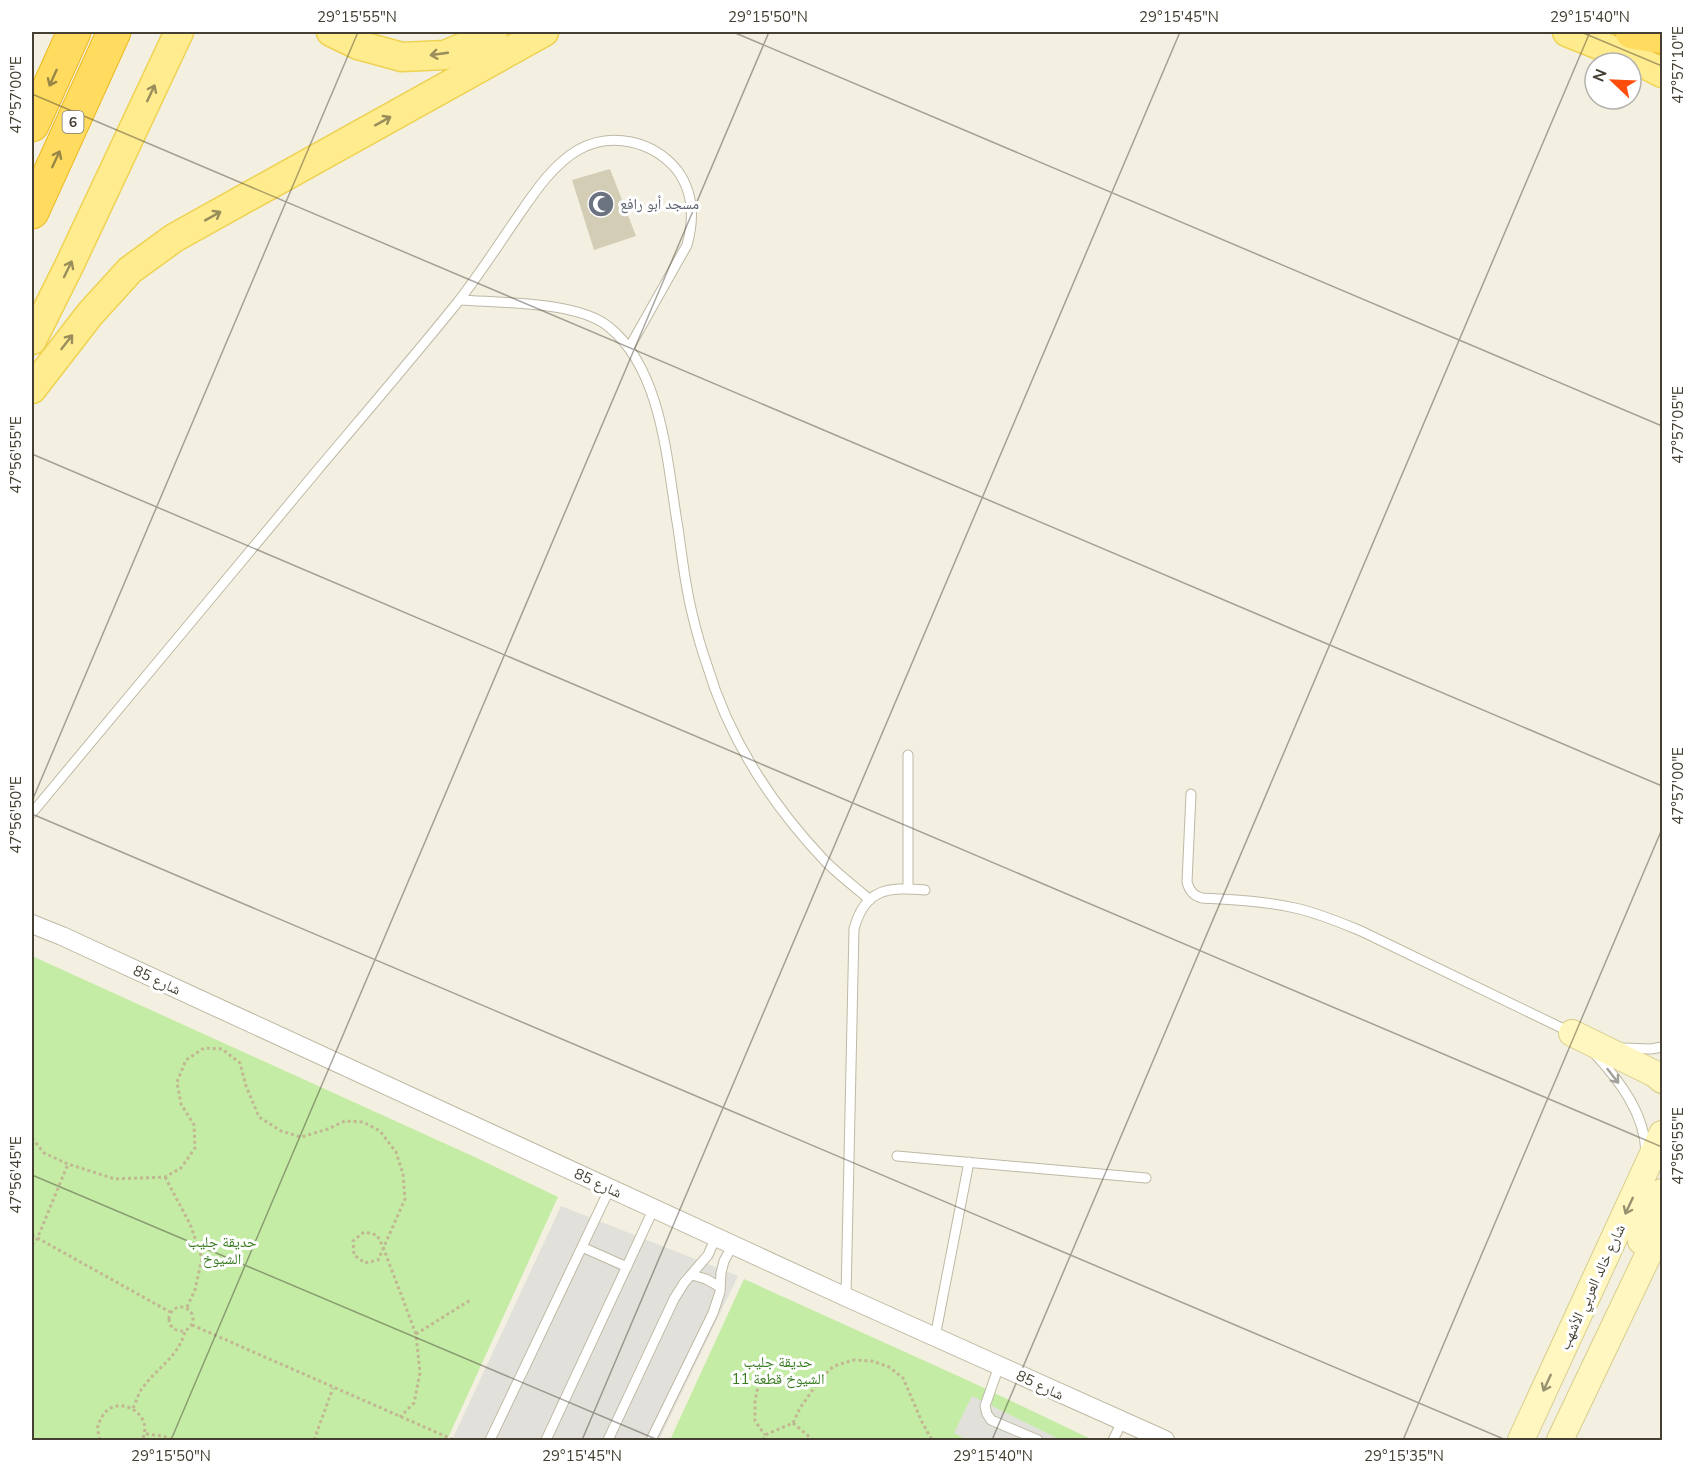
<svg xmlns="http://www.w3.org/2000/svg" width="1694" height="1472" viewBox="0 0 1694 1472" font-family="'Nunito Sans','Noto Naskh Arabic',sans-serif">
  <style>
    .green { fill: #c4eca5 }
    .parking { fill: #e2e0db }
    .building { fill: #d4cdb6 }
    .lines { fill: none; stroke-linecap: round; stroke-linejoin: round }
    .lane-casing { stroke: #beb9a4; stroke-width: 11 }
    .street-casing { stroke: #beb9a4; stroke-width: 20 }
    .secondary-casing { stroke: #d7cd8c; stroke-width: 28 }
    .primary-casing { stroke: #efd253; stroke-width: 31 }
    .highway-casing { stroke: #edb922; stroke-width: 35 }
    .path { stroke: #c2b793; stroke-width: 3; stroke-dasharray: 3 3; stroke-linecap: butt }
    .lane { stroke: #fff; stroke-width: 9 }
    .street { stroke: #fff; stroke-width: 18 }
    .secondary { stroke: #fff7bf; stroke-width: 26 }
    .primary { stroke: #ffec8e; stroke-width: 28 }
    .highway { stroke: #ffdc60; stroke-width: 33 }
    .oneway { stroke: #988d5b }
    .oneway2 { stroke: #988647 }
    .oneway3 { stroke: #a29f98 }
    .oneway4 { stroke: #989271 }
    .ticks { fill: none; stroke: #443f32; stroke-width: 1.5; stroke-opacity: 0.45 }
    .labels { text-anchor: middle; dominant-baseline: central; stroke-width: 6; stroke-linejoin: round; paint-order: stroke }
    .shield { fill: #fff; stroke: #7c7970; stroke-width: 1.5 }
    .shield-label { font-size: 14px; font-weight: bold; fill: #443f32 }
    .worship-label { font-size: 15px; fill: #5b616d; stroke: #fff; text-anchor: start }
    .street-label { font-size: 15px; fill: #443f32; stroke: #fff }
    .park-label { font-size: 15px; fill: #387b20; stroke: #fff }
    .neatline { fill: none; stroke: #443f32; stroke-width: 2 }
    .ticks-label { font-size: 15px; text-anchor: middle; fill: #443f32 }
  </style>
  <rect width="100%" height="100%" fill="#f3f0e1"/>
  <!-- green -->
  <path class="green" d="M32 956 479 1159 558 1197 447 1440H32Z
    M744 1279 967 1380 1093 1440H670Z"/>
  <!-- parking -->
  <path class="parking" d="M561 1206 738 1276 659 1440H452Z
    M972 1396 1061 1440H968L954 1433Z"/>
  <!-- building -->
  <path class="building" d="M610 169 636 236 594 250 572 180Z"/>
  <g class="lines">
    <defs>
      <path id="lane" d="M460 300C500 303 578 301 609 327 663 371 667 464 678 528 682 556 685 585 692 613 696 630 701 648 707 665 729 739 773 806 825 861 839 875 855 887 870 900
        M908 755V888
        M1191 794 1187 882C1189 890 1193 896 1202 898 1233 900 1265 901 1295 908 1318 913 1339 922 1361 931L1570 1032
        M32 813C126 700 221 586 315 473 363 416 411 360 457 303 480 274 500 242 521 212 536 190 554 164 578 150 611 131 653 141 677 170 694 193 694 220 687 245L629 348
        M1623 1048 1651 1049 1662 1047
        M1594 1053C1620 1081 1645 1114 1646 1153
        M897 1156 1146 1178
        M582 1247 627 1267
        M692 1275 706 1279 720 1287
        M846 1297 854 929C865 888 888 887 925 890
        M935 1337 969 1162
        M999 1366 985 1406 987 1414 991 1420 1038 1440
        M490 1440 610 1188
        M546 1440 654 1208
        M608 1440 674 1299 684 1283 708 1255 716 1237
        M651 1440 713 1313 720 1292 721 1273 724 1261 733 1245
        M1113 1440 1122 1422"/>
      <path id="street" d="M32 924 62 936 846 1297 1165 1440"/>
      <path id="secondary" d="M1572 1033 1655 1074 1662 1080
        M1641 1241 1662 1192
        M1521 1440 1662 1134
        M1560 1440 1662 1226"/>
      <path id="primary" d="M331 32 358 45 402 57 445 55 478 41 493 32
        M1567 32 1639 61 1662 73
        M32 340 69 266 179 32
        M32 389 90 314 130 270 174 238 544 32"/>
      <path id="highway" d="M1632 32 1662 37
        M32 125 74 32
        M32 212 114 32"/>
    </defs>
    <!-- lane casing -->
    <use href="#lane" class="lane-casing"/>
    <!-- street casing -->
    <use href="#street" class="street-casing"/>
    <!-- secondary casing -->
    <use href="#secondary" class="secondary-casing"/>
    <!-- primary casing -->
    <use href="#primary" class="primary-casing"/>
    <!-- highway casing -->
    <use href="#highway" class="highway-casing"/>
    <!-- path -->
    <path class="path" d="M32 1138 44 1153 68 1164 115 1179 165 1177 181 1168 195 1148 194 1125 181 1104 177 1082 186 1060 204 1048 222 1049 240 1063 246 1086 259 1117 281 1131 301 1137 328 1129 345 1121 363 1122 380 1131 396 1152 403 1174 405 1199 378 1260 365 1263 354 1255 353 1241 364 1232 377 1235 383 1247 416 1334 420 1373 414 1403 400 1417
      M165 1177 190 1224 202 1258 195 1290 187 1307
      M32 1235 170 1312
      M32 1245 37 1239 68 1164
      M169 1319a12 12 0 1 1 24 0a12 12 0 1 1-24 0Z
      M192 1325 454 1440
      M416 1334 472 1299
      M760 1377 755 1401V1421L765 1435
      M133 1408C136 1402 138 1395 141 1390 155 1369 179 1357 185 1331
      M793 1423 813 1440
      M146 1434 163 1436 174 1440
      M100 1440C99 1437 97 1430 98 1426 98 1423 101 1420 102 1417 115 1392 156 1413 142 1440
      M314 1440 333 1388
      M763 1440 765 1435 793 1423 800 1408 821 1378 834 1366 854 1360 872 1361 889 1367 903 1378 922 1422 932 1440"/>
    <!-- lane -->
    <use href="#lane" class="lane"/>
    <!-- street -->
    <use href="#street" class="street"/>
    <!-- secondary -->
    <use href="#secondary" class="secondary"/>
    <!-- primary -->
    <use href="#primary" class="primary"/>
    <!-- highway -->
    <use href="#highway" class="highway"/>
  </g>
  <!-- one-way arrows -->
  <defs><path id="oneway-shaft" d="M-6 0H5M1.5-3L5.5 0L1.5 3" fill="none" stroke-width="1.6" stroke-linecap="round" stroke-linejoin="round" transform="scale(1.5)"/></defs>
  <g class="oneway">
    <use href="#oneway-shaft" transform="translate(439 54) rotate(172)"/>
    <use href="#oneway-shaft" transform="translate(151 93) rotate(-65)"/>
    <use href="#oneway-shaft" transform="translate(383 121) rotate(-29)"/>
    <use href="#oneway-shaft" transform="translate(213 216) rotate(-29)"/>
    <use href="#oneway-shaft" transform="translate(68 269) rotate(-64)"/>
    <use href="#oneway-shaft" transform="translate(67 342) rotate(-52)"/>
  </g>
  <g class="oneway2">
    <use href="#oneway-shaft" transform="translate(53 78) rotate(114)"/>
    <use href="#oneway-shaft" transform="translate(56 159) rotate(-65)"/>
  </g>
  <use class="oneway3" href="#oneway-shaft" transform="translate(1613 1076) rotate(52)"/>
  <g class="oneway4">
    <use href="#oneway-shaft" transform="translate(1629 1206) rotate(115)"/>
    <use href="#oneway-shaft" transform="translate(1547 1383) rotate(115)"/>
  </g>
  <!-- ticks -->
  <path class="ticks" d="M733 32 1662 426M1581 32 1662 66M32 94 1662 786M32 454 1662 1147M32 801 358 32M32 814 1506 1440M32 1175 658 1440M171 1440 769 32M582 1440 1180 32M992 1440 1590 32M1403 1440 1662 829"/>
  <!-- icons -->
  <defs>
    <symbol id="mosque-disc" viewBox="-11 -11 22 22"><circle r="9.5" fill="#6b7280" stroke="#fff"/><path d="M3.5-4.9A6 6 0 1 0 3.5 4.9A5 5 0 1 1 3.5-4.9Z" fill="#fff"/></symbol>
  </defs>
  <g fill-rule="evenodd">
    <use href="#mosque-disc" x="586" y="189" width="30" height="30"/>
  </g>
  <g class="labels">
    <!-- shield labels -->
    <rect class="shield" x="62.5" y="111" width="21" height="22" rx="4.5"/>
    <g class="shield-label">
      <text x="73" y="122">6</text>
    </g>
    <!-- worship labels -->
    <g class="worship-label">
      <text x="620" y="204">مسجد أبو رافع</text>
    </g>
    <!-- street labels -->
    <g class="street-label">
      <text transform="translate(157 980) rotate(25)">شارع 85</text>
      <text transform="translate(598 1183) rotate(25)">شارع 85</text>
      <text transform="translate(1592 1287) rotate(-65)">شارع خالد العربي الأشهب</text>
      <text transform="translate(1040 1385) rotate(25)">شارع 85</text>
    </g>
    <!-- park labels -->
    <g class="park-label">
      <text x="222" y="1242">حديقة جليب<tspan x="222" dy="17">الشيوخ</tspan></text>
      <text x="778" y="1362">حديقة جليب<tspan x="778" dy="17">الشيوخ قطعة 11</tspan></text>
    </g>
  </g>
  <!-- border -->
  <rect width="1694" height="1472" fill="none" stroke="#ffffff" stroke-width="66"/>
  <!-- north arrow -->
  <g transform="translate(1613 81) rotate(293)"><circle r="28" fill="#ffffff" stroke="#b4b2ad" stroke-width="1.5"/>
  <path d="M0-4.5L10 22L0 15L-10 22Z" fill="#ff4d0c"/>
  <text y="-9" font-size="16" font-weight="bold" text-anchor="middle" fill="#443f32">N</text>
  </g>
  <rect x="33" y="33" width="1628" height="1406" class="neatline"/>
  <g class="ticks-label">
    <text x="357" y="22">29°15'55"N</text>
    <text x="768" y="22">29°15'50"N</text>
    <text x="1179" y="22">29°15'45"N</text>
    <text x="1590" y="22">29°15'40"N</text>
    <text transform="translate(1678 65) rotate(-90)" y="5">47°57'10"E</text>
    <text transform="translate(16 95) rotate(-90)" y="5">47°57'00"E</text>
    <text transform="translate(1678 425) rotate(-90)" y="5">47°57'05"E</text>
    <text transform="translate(16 455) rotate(-90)" y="5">47°56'55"E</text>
    <text transform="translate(1678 786) rotate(-90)" y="5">47°57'00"E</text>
    <text transform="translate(16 815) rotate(-90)" y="5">47°56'50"E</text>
    <text transform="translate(1678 1146) rotate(-90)" y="5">47°56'55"E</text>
    <text transform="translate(16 1175) rotate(-90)" y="5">47°56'45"E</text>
    <text x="171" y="1461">29°15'50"N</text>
    <text x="582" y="1461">29°15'45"N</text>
    <text x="993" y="1461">29°15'40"N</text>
    <text x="1404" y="1461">29°15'35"N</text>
  </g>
</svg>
